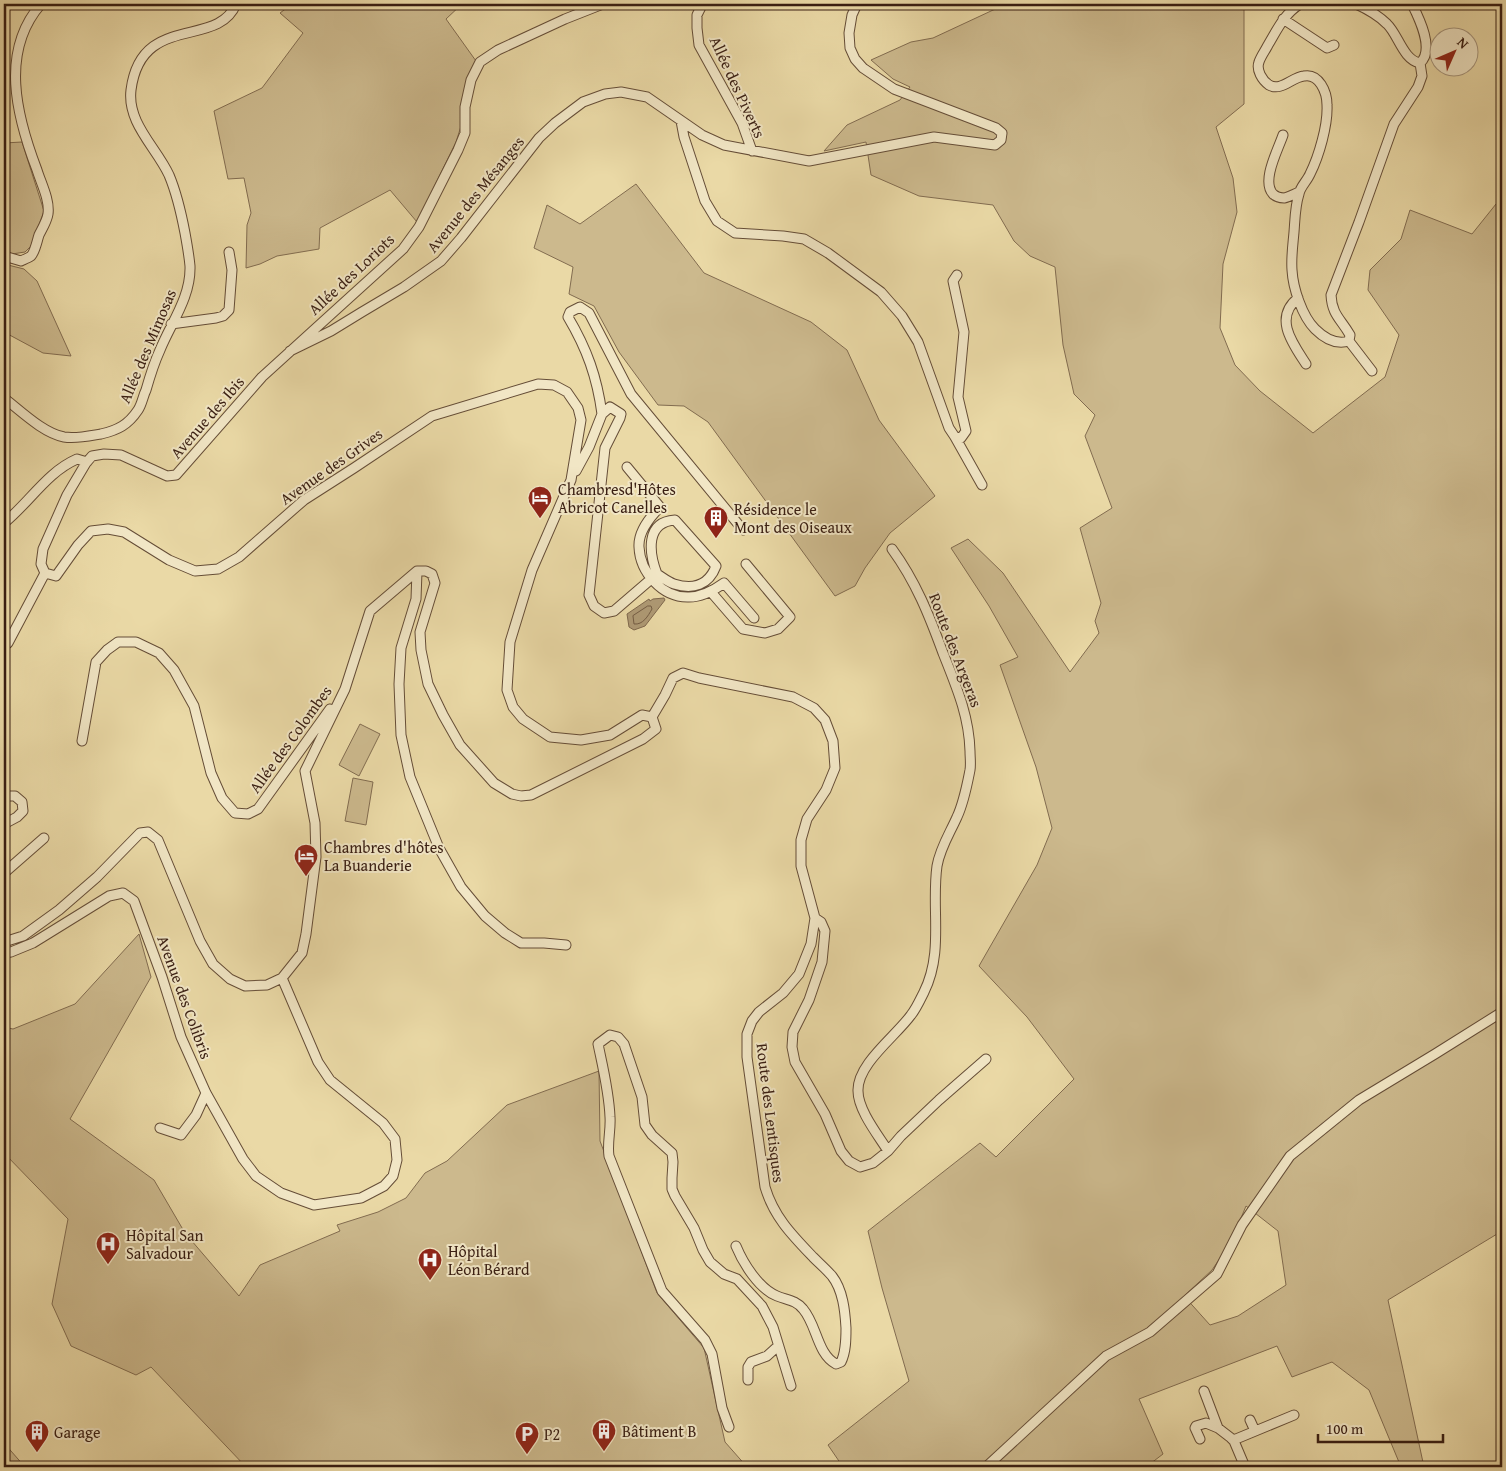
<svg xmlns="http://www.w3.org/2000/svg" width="1506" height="1471" viewBox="0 0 1506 1471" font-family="'Gentium Book Plus',serif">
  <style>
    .green { fill: #ccb98d; stroke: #826c50; fill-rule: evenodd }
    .water { fill: #ae9974; stroke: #7f684d }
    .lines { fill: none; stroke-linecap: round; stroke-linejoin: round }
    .shore { stroke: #745c43; stroke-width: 1 }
    .minor-casing { stroke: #654d37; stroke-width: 11 }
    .minor { stroke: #f1e6c5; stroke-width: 9 }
    .labels { text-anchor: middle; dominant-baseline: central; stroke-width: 4; stroke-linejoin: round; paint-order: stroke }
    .street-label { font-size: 16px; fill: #391e12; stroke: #f1e6c5 }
    .poi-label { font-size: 16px; fill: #391e12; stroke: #f1e6c5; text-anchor: start }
  </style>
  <rect width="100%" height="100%" fill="#ead9a6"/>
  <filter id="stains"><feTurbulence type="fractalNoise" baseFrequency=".004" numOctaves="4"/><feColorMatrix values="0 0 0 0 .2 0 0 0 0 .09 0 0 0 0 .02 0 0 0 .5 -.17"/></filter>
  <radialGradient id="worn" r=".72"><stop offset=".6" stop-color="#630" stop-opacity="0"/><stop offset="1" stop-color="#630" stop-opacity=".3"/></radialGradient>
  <!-- green -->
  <path class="green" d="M292 4H462L446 19 476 61 468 104 456 142 417 222 390 190 320 228 319 249 277 256 260 264 246 268 247 225 251 213 244 178 228 179 214 111 262 88 303 33 280 13Z
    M1006 4H1244V104L1216 127 1233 178 1237 212 1223 264 1220 328 1235 365 1260 391 1313 433 1385 377 1399 335 1368 290 1370 270 1401 239 1410 210 1472 234 1496 204 1502 206V1231L1388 1300 1424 1467H1401L1369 1390 1332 1362 1292 1377 1277 1346 1139 1399 1163 1454 1146 1467H843L828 1445 909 1381 882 1288 868 1231 980 1143 996 1157 1074 1079 1027 1017 979 966 1037 865 1052 828 1036 767 1000 665 1018 657 989 606 951 548 968 539 1003 573 1070 672 1099 633 1095 621 1101 603 1080 528 1112 508 1085 436 1095 415 1074 394 1063 345 1055 267 1030 256 1014 241 993 205 919 196 871 175 866 142 824 151 847 125 900 100 910 87 893 79 871 60 911 42 933 38ZM1246 1206 1278 1231 1286 1285 1238 1316 1210 1325 1184 1296 1212 1270 1231 1242Z
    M22 142 44 211 31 246 25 252 12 254 4 250V143Z
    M636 184 704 273 811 322 847 350 879 420 935 496 890 533 865 568 855 586 835 596 708 422 684 406 658 405 619 352 594 306 569 294 573 267 534 248 547 205 580 224Z
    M4 264 24 269 37 281 71 356 43 353 4 332Z
    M360 724 380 734 359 776 339 765Z
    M353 778 373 782 366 825 345 821Z
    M139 934 151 977 70 1119 154 1180 185 1233 239 1296 260 1265 340 1231 337 1225 378 1212 406 1198 425 1173 447 1161 507 1105 599 1071 600 1141 657 1293 704 1348 725 1442 747 1467H246L151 1367 136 1375 71 1346 52 1304 68 1219 4 1153V1027L13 1029 75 1004Z
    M4 1443 25 1467H4Z"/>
  <!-- water -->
  <path class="water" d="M664 598 665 600 645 626 634 630 629 627 627 614 649 599 650 601 653 599Z"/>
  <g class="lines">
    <!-- shore -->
    <path class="shore" d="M648 606H651L652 609C648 616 643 625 634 624L633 616Z"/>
    <defs>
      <path id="minor" d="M1300 4C1284 14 1277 30 1268 45 1265 51 1261 56 1259 62 1256 70 1262 80 1269 85 1281 92 1292 77 1304 76 1319 73 1327 92 1327 105 1328 125 1319 156 1310 174 1307 181 1300 187 1299 194 1295 206 1295 220 1294 232 1293 244 1291 257 1292 270 1293 288 1302 316 1315 329 1324 338 1336 345 1349 341L1350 335C1341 319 1332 315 1331 295L1359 222 1394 124 1418 87 1422 76 1420 63
        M1356 4C1367 9 1378 15 1387 24 1398 34 1403 60 1420 63
        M1412 4C1419 18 1435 50 1420 63
        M701 7 697 15V28L699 45 742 123 752 151
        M1283 19 1327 48 1334 45
        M681 121 684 137 705 201 717 221 735 233 783 236 804 239 828 253 881 292 902 316 918 342 949 428 955 437 961 438 966 431 958 397 964 332 953 281 957 275
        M1283 135C1278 150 1261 181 1273 194 1276 197 1280 198 1284 198 1289 197 1294 194 1299 192
        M4 256 21 261C23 260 28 258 31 256 35 252 37 241 39 235 42 229 47 221 48 214 50 200 41 183 37 170 16 115 0 51 41 4
        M1298 298C1273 318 1293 344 1306 364
        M171 324 216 318 223 316 229 310 232 270 229 252
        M1349 341 1372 371
        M290 351 331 331 362 312 404 287 441 261 461 238 539 138 555 123 583 102 605 94 621 92 647 97 702 135 724 145 809 161 934 137 995 145 1001 140 1002 133 996 128 894 89 863 68 855 59 850 48 849 33 852 15 857 4
        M4 398C21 411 43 433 64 437 76 439 89 436 101 434 118 430 128 425 138 410 142 404 143 396 146 390 150 376 154 363 160 350 171 323 191 297 190 266 189 255 187 244 185 233 181 212 177 194 169 175 156 147 127 123 131 90 141 12 218 49 236 4
        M602 414C597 377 587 349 568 317L570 312 580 307 589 313 631 394 743 530
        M955 437 982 485
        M627 467 660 507C650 517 638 532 639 547 640 572 662 598 689 597 702 597 713 591 724 583L754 618
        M576 471 589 447 602 414 610 407 621 414 620 418 605 448 589 595 594 606 604 613 614 611 657 574C662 577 668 582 674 584 693 590 709 585 716 566L675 520C645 522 649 553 657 574
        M4 523C29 503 47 472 77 459L87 462
        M417 571 416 599 401 648 399 684 401 735 410 777 439 848 461 887 485 916 505 933 521 943H544L566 945
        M45 573 56 576 78 545 91 531 108 529 124 532 169 560 195 571 218 569 239 557 304 500 354 468 432 416 538 384 554 385 567 392 578 408 581 420 571 480 532 570 510 642 507 690 513 707 523 719 550 737 581 740 610 735 642 715 652 717 656 729 643 739 531 795 521 796 512 794 494 783 460 745 443 715 428 684 421 650 420 632 435 583 432 574 426 571H417
        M45 573 41 564 43 549 67 495 86 463 92 456 104 454 121 455 167 476 176 475 262 377 403 249 419 227 458 150 465 133V107L471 80 480 62 498 50 565 19 603 4
        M711 592 743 629 765 633 778 629 790 617 746 564
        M4 646 8 643 45 573
        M652 717 665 695 673 678 683 673 699 678 793 697 814 708 825 720 833 741 835 768 826 790 807 819 801 840V866L815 918 811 944 799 974 783 993 759 1012 752 1021 747 1034V1057L765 1187C774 1217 792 1235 813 1257 819 1263 826 1269 832 1276 843 1290 845 1311 846 1328 846 1339 846 1352 841 1362L836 1364C817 1354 817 1325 803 1309 796 1300 787 1300 777 1296 759 1289 743 1263 736 1246
        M82 741 96 662 107 650 118 642H136L159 653 174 670 194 706 211 773 222 798 235 813 248 814 258 809 330 709
        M4 796H15L22 802 23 811 17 817 4 824
        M4 873 44 838
        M815 918 821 922 825 931 822 962 809 1000 793 1032 792 1047 795 1062 825 1114 841 1151 849 1161 860 1167 873 1163 888 1151 901 1136 939 1100 986 1059
        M4 942 23 936 59 910 97 877 140 833 148 832 158 840 200 941 213 964 230 979 245 986 267 985 282 978 302 953 306 934 316 857 315 823 305 771 345 689 370 611 417 571
        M4 953 11 952 33 943 109 896 123 893 134 901 162 977 181 1037 206 1093 243 1159 256 1176 281 1193 314 1205 361 1198 384 1186 393 1176 397 1160 395 1139 383 1123 330 1080 318 1062 282 978
        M160 1128 181 1135 196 1115 206 1093
        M888 1151C878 1135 858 1110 858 1091 857 1064 896 1036 911 1015 916 1009 920 1000 924 992 944 952 931 908 937 866 940 848 950 833 957 817 964 802 967 785 970 770 971 764 970 757 970 751 969 715 956 686 943 653 929 615 916 582 892 549
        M748 1380V1367L751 1362 767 1356 778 1346
        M1204 1391 1218 1428
        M1250 1420 1255 1431
        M729 1427 722 1408 712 1354 705 1340 662 1291 609 1156C607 1143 611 1130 610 1117 609 1092 603 1068 598 1044L610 1035 618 1037 624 1044 642 1097 645 1125 652 1135 672 1153 673 1162 672 1178V1189L675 1196 694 1228 703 1250 710 1262 724 1274 737 1279 762 1306 773 1327 791 1386
        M1200 1439 1195 1428 1196 1426 1206 1423 1218 1428 1231 1438 1234 1441 1245 1467
        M1234 1441 1236 1439 1294 1415
        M986 1467 1106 1356 1150 1332 1217 1274 1242 1225 1290 1156 1359 1100 1435 1054 1502 1012"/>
    </defs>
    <!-- minor casing -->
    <use href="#minor" class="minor-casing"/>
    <!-- minor -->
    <use href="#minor" class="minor"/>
  </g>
  <!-- icons -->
  <defs>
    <symbol id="hotel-pin" viewBox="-11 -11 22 30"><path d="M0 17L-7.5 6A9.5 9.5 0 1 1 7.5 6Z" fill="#8f2418" stroke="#f1e6c5"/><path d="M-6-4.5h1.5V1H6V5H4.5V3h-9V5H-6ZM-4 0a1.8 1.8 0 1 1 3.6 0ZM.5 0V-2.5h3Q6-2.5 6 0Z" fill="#fff"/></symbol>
    <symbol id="building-pin" viewBox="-11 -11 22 30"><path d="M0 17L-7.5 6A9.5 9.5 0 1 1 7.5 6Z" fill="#8f2418" stroke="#f1e6c5"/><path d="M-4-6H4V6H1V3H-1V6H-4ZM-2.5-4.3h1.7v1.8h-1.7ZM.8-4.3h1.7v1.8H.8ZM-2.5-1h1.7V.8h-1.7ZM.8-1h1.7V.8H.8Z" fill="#fff"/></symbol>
    <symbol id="hospital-pin" viewBox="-11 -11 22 30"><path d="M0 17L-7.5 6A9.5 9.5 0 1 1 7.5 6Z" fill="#8f2418" stroke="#f1e6c5"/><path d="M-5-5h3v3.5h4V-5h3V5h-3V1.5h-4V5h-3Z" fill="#fff"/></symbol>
    <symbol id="parking-pin" viewBox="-11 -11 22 30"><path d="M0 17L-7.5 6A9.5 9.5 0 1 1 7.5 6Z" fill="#8f2418" stroke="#f1e6c5"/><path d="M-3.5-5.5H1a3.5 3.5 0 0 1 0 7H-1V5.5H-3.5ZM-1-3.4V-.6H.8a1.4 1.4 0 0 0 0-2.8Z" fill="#fff"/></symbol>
  </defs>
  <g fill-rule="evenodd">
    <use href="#hotel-pin" x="526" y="484" width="28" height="38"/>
    <use href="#building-pin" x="702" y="504" width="28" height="38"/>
    <use href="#hotel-pin" x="292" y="842" width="28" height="38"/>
    <use href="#hospital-pin" x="94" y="1230" width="28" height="38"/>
    <use href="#hospital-pin" x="416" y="1246" width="28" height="38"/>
    <use href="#building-pin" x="590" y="1417" width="28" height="38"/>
    <use href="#building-pin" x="23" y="1418" width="28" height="38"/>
    <use href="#parking-pin" x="513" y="1420" width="28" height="38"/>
  </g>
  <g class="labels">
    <!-- street labels -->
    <g class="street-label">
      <text transform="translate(738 87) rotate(65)">Allée des Piverts</text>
      <text transform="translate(475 194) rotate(-51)">Avenue des Mésanges</text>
      <text transform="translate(351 274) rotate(-43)">Allée des Loriots</text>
      <text transform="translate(147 346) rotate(-67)">Allée des Mimosas</text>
      <text transform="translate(207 417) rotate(-49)">Avenue des Ibis</text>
      <text transform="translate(331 466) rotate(-35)">Avenue des Grives</text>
      <text transform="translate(956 650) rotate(69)">Route des Argeras</text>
      <text transform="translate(290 739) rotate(-54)">Allée des Colombes</text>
      <text transform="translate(185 997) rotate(70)">Avenue des Colibris</text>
      <text transform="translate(771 1113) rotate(83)">Route des Lentisques</text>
    </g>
    <!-- poi labels -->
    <g class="poi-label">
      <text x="558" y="489">Chambresd'Hôtes<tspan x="558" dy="18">Abricot Canelles</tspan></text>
      <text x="734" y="509">Résidence le<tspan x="734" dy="18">Mont des Oiseaux</tspan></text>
      <text x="324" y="847">Chambres d'hôtes<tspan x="324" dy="18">La Buanderie</tspan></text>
      <text x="126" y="1235">Hôpital San<tspan x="126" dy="18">Salvadour</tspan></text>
      <text x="448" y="1251">Hôpital<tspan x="448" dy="18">Léon Bérard</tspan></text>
      <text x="622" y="1431">Bâtiment B</text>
      <text x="54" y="1432">Garage</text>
      <text x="544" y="1434">P2</text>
    </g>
  </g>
  <!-- margin -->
  <rect width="1506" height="1471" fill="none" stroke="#ead9a6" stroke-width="20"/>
  <rect x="5" y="5" width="1496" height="1461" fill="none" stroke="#391e12" stroke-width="2.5"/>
  <rect x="10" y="10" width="1486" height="1451" fill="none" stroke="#391e12"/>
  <!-- north arrow -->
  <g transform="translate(1454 52) rotate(45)"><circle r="24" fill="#f1e6c5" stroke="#a7967d"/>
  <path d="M0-4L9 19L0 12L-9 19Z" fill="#8f2418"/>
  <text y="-8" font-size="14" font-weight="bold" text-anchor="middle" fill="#391e12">N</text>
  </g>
  <!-- scale -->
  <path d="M1318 1434v8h125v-8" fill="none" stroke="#391e12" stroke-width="2.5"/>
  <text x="1326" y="1434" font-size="15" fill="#391e12" stroke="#f1e6c5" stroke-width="4" paint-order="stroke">100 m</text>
  <rect width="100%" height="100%" filter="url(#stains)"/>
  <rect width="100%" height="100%" fill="url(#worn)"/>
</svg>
